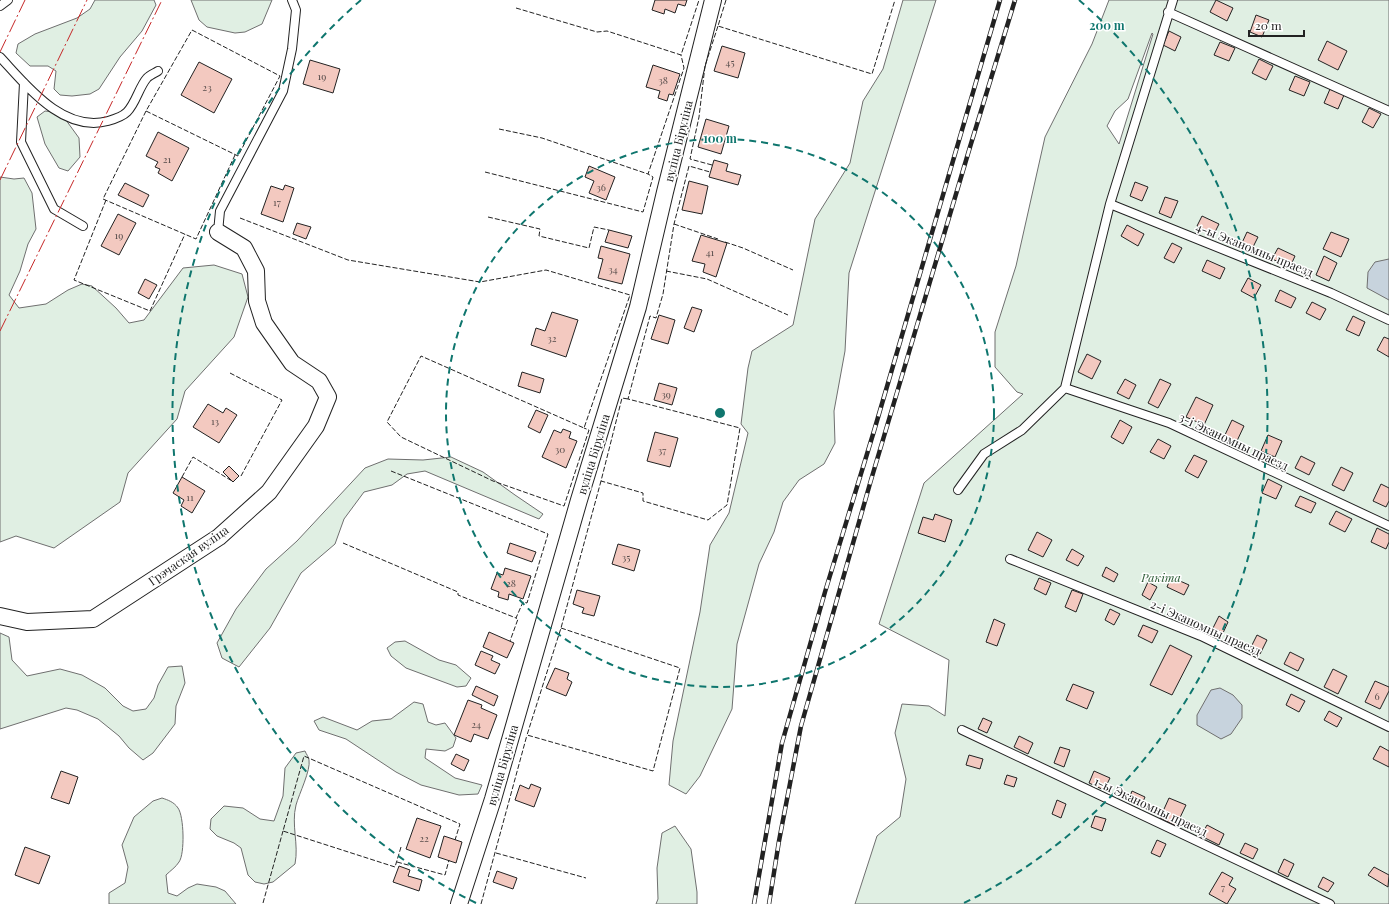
<svg xmlns="http://www.w3.org/2000/svg" width="1389" height="904" viewBox="0 0 1389 904" font-family="'Playfair Display',serif">
  <style>
    .green { fill: #e0efe3; stroke: #6f6f6f; fill-rule: evenodd }
    .water { fill: #c7d3dd; stroke: #6f6f6f }
    .building { fill: #f3c9c0; stroke: #222 }
    .lines { fill: none; stroke-linecap: round; stroke-linejoin: round }
    .service-casing { stroke: #222; stroke-width: 10 }
    .minor-casing { stroke: #222; stroke-width: 18 }
    .service { stroke: #fff; stroke-width: 8 }
    .minor { stroke: #fff; stroke-width: 16 }
    .rail-casing { stroke: #222; stroke-width: 4.5 }
    .rail { stroke: #fff; stroke-width: 3; stroke-dasharray: 9; stroke-linecap: butt }
    .fence { stroke: #222; stroke-width: 1; stroke-dasharray: 5 2; stroke-linecap: butt }
    .power { stroke: #c62828; stroke-width: 1; stroke-dasharray: 14 3 2 3; stroke-linecap: butt }
    .ring { fill: none; stroke: #0f766e; stroke-width: 2; stroke-dasharray: 7 5 }
    .labels { text-anchor: middle; dominant-baseline: central; stroke-width: 3; stroke-linejoin: round; paint-order: stroke }
    .number-label { font-size: 10px; fill: #564c4a }
    .street-label { font-size: 12px; fill: #222; stroke: #fff }
    .park-label { font-size: 12px; font-style: italic; fill: #2f5e38; stroke: #fff }
    .centre { fill: #0f766e; stroke: #fff; stroke-width: 2 }
    .ring-label { font-size: 12px; text-anchor: middle; font-weight: bold; fill: #0f766e; stroke: #fff; stroke-width: 3; stroke-linejoin: round; paint-order: stroke }
  </style>
  <rect width="100%" height="100%" fill="#fff"/>
  <!-- green -->
  <path class="green" d="M95 0H154L156 5 142 31 120 57 99 89 90 94 72 96 60 95 54 89 56 71 48 66H30L16 53 18 44 35 34 77 18 90 9Z
    M191 0H272L262 24 245 32 235 33 207 27 199 20Z
    M903 0H936L849 273 845 351 834 411 835 443 824 464 799 480 783 502 774 532 759 564 737 644 732 709 700 776 686 794 669 785 673 741 700 612 710 545 729 513 748 433 741 424 748 368 752 351 793 325 815 219 850 163 863 101 883 69Z
    M1109 0H1389V904H855L877 836 900 817 906 779 895 733 902 704 929 706 945 716 949 660 879 624 924 483 1023 394 1017 392 995 367V332L1016 266 1045 137 1092 44ZM1152 33 1153 34 1119 144 1107 126 1115 111 1128 99Z
    M45 111 54 112 63 116 79 138 80 157 68 171 59 168 45 144 37 117Z
    M0 177 14 179 24 178 32 193 36 229 28 244 20 271 9 295 19 308 46 304 68 290 82 284 92 286 116 308 129 323 144 320 183 268 214 265 242 274 248 297 234 337 185 391 177 419 128 473 120 502 54 548 16 536 0 542Z
    M451 457 483 472 515 495 543 514 539 519 425 471 407 474 392 485 364 492 344 519 335 544 301 573 270 628 239 667 222 658 217 643 236 609 266 569 297 541 365 468 388 459 423 460Z
    M0 633 9 637 12 660 27 676 60 669 82 675 105 688 123 706 133 711 146 709 154 698 158 685 168 667 182 666 185 683 176 706 175 724 153 753 143 760 129 748 119 736 98 719 77 710 66 708 0 729Z
    M405 641 439 660 456 665 471 678 466 686 457 687 406 668 391 656 387 648 395 642Z
    M414 702 423 704 428 722 436 725 445 723 456 738 453 747 445 751 426 749 425 758 455 778 482 785 478 794 459 795 421 785 396 772 346 739 319 730 314 721 323 717 357 730 372 721 391 719Z
    M305 751C306 754 309 757 309 760 311 770 299 794 296 805 291 825 299 844 295 864L273 882 264 884 255 882 248 875 241 848 234 843 217 836 210 829 211 819 224 806 243 808 260 819 274 821 283 796 285 768 296 753Z
    M162 798C168 800 174 802 178 808 184 816 185 854 179 862 176 867 170 871 166 875L168 893 177 896 188 888 197 884 216 887 225 891 236 904H109V893L125 883 128 867 122 845 134 817 153 801Z
    M675 826 691 849 697 892V904H656L658 899 657 868 662 833Z"/>
  <!-- water -->
  <path class="water" d="M1389 259V300L1367 288 1368 272 1375 262Z
    M1220 688 1233 695 1242 705V718L1231 734 1221 739 1197 725V715L1211 690Z"/>
  <!-- building -->
  <path class="building" d="M655 0H687L685 6 678 4 675 13 665 9 664 14 652 10Z
    M1216 0 1233 8 1227 21 1210 12Z
    M1256 15 1269 20 1262 37 1250 32Z
    M1169 31 1181 37 1175 51 1163 45Z
    M1327 41 1347 51 1338 70 1318 60Z
    M1220 42 1235 48 1229 61 1214 55Z
    M722 46 745 53 738 78 714 71Z
    M1259 59 1273 66 1266 80 1252 73Z
    M310 60 340 69 333 93 303 84Z
    M199 62 232 79 214 113 181 95Z
    M653 65 680 74 673 95 669 94 667 101 658 98 660 91 646 87Z
    M1295 76 1310 82 1304 96 1289 90Z
    M1330 89 1344 95 1338 109 1324 103Z
    M1369 108 1381 114 1373 128 1362 122Z
    M706 119 729 126 721 154 698 147Z
    M158 132 189 148 172 181 158 173 160 169 155 167 158 162 146 156Z
    M714 160 728 164 726 171 741 175 738 185 709 177Z
    M589 166 615 177 606 200 589 193 594 181 585 177Z
    M689 181 708 186 702 214 682 210Z
    M1135 182 1148 187 1142 201 1130 196Z
    M125 183 149 195 143 207 118 195Z
    M285 185 294 188 283 222 261 214 271 186 283 190Z
    M1165 197 1178 201 1171 218 1159 213Z
    M118 214 136 223 119 255 101 246Z
    M1202 216 1219 224 1214 234 1197 226Z
    M297 223 311 227 306 239 293 234Z
    M1127 225 1144 234 1138 246 1121 236Z
    M609 230 632 236 628 248 605 242Z
    M1247 232 1258 237 1251 251 1241 245Z
    M1331 232 1349 239 1341 257 1323 249Z
    M701 235 727 243 716 277 703 272 705 264 692 261Z
    M1172 243 1182 248 1174 263 1164 258Z
    M601 246 630 254 622 284 598 278 603 259 598 258Z
    M1278 248 1295 256 1290 267 1272 259Z
    M1324 256 1337 263 1329 281 1316 275Z
    M1207 260 1225 268 1220 279 1202 271Z
    M1248 278 1261 285 1254 298 1241 291Z
    M145 279 157 285 149 299 138 293Z
    M1280 290 1296 298 1291 308 1275 301Z
    M1312 302 1326 309 1320 320 1306 313Z
    M692 307 702 310 694 332 684 328Z
    M552 312 578 320 566 357 531 345 536 328 545 331Z
    M659 315 675 320 668 344 651 339Z
    M1353 316 1365 322 1359 336 1346 330Z
    M1384 337 1389 339V357L1377 350Z
    M1087 354 1101 361 1092 379 1078 372Z
    M522 372 544 379 540 393 518 386Z
    M1125 379 1136 385 1129 399 1117 393Z
    M1160 379 1171 384 1158 408 1148 403Z
    M659 383 677 388 672 405 654 400Z
    M1196 397 1213 405 1204 425 1186 417Z
    M208 404 223 413 226 408 237 415 219 443 193 427Z
    M536 410 548 415 540 433 528 427Z
    M1120 420 1132 427 1123 444 1111 437Z
    M1232 420 1244 426 1236 443 1224 437Z
    M563 429 571 432 569 438 577 441 566 468 542 457 554 430 561 433Z
    M655 432 678 438 670 467 647 461Z
    M1268 435 1282 441 1275 457 1261 451Z
    M1158 439 1171 446 1164 459 1150 452Z
    M1194 455 1207 461 1198 478 1185 471Z
    M1301 456 1315 463 1309 475 1295 468Z
    M229 466 239 476 233 482 223 472Z
    M1341 467 1353 473 1344 491 1332 485Z
    M182 477 205 491 192 513 181 506 184 500 173 493Z
    M1268 479 1282 486 1276 499 1262 493Z
    M1381 484 1389 488V501L1386 507 1373 501Z
    M1300 496 1316 503 1311 513 1295 506Z
    M1336 511 1352 519 1345 532 1329 524Z
    M935 514 952 520 945 542 918 533 923 517 933 520Z
    M1377 528 1389 534V542L1386 549 1371 542Z
    M1037 532 1052 540 1043 557 1028 550Z
    M510 543 536 552 532 562 507 553Z
    M618 544 640 550 634 571 612 564Z
    M1072 549 1084 556 1078 566 1066 560Z
    M1106 567 1118 574 1114 582 1102 576Z
    M505 568 531 576 523 599 509 594 508 600 498 597 499 592 491 589 497 573 503 575Z
    M1171 577 1189 585 1184 595 1167 587Z
    M1039 578 1051 583 1046 595 1034 589Z
    M1148 582 1157 587 1150 600 1142 595Z
    M577 590 600 596 594 616 582 613 584 608 573 604Z
    M1072 590 1083 594 1076 612 1065 607Z
    M1110 609 1120 614 1114 625 1105 620Z
    M1219 616 1228 622 1223 633 1213 628Z
    M994 619 1005 624 997 646 986 642Z
    M1143 625 1158 631 1152 643 1138 636Z
    M489 632 514 643 507 658 483 647Z
    M1257 635 1267 640 1260 654 1250 649Z
    M1170 645 1192 656 1172 695 1150 685Z
    M481 651 493 656 491 660 500 664 495 674 475 665Z
    M1290 652 1304 659 1298 671 1284 664Z
    M555 668 569 673 567 679 572 682 566 696 546 688Z
    M1333 669 1347 676 1338 694 1324 687Z
    M1375 681 1389 687V691L1380 709 1365 702Z
    M1073 684 1094 692 1087 709 1066 700Z
    M476 686 498 696 494 706 472 695Z
    M1291 694 1305 701 1299 712 1286 705Z
    M468 700 482 705 481 708 497 715 488 739 474 734 471 742 454 735Z
    M1329 711 1342 718 1337 727 1324 720Z
    M983 718 992 722 987 733 978 729Z
    M1019 736 1033 743 1028 754 1014 747Z
    M1380 746 1389 751V767L1373 759Z
    M1060 747 1070 750 1064 767 1054 763Z
    M456 754 469 760 464 771 451 764Z
    M969 755 983 759 980 769 966 765Z
    M61 771 78 777 69 804 51 798Z
    M1094 771 1110 778 1104 790 1089 783Z
    M1007 775 1017 778 1014 787 1004 784Z
    M531 784 541 788 534 807 515 800 520 785 529 789Z
    M1132 791 1145 797 1141 806 1128 801Z
    M1169 798 1186 805 1176 826 1160 818Z
    M1057 800 1066 804 1061 818 1052 814Z
    M1095 816 1106 819 1102 831 1091 827Z
    M417 818 441 826 430 858 406 849Z
    M1207 825 1224 834 1219 845 1201 836Z
    M444 836 462 842 456 863 438 857Z
    M1157 840 1166 844 1160 857 1151 853Z
    M1245 843 1258 849 1253 859 1240 853Z
    M25 847 50 856 39 884 15 875Z
    M1284 859 1294 864 1288 877 1278 872Z
    M399 866 410 870 408 876 422 880 419 891 393 882Z
    M1374 867 1389 875 1388 887 1368 875Z
    M497 871 517 878 513 889 493 882Z
    M1222 872 1233 878 1229 885 1236 889 1227 904 1209 894Z
    M1323 877 1334 883 1328 892 1318 887Z"/>
  <g class="lines">
    <defs>
      <path id="service" d="M0 6 8 0
        M1168 12 1389 111
        M0 57C27 86 63 133 108 121 115 119 122 117 127 112 136 103 139 87 147 78 150 75 155 73 158 71
        M24 83 21 142 54 209 83 226
        M1110 204 1331 293 1389 320
        M218 232 220 211 283 91 292 49 296 10 292 0
        M1065 388 1169 423 1389 526
        M958 490 984 454 1022 430 1065 388 1110 204 1173 0
        M1010 559 1201 636 1389 727
        M962 730 1330 904"/>
      <path id="minor" d="M0 616 27 622 93 619 219 537 269 492 316 426 328 397 319 381 292 363 264 323 257 301 256 271 244 248 218 232
        M459 904 493 799 579 500 638 307 665 192 713 0"/>
    </defs>
    <!-- service casing -->
    <use href="#service" class="service-casing"/>
    <!-- minor casing -->
    <use href="#minor" class="minor-casing"/>
    <!-- service -->
    <use href="#service" class="service"/>
    <!-- minor -->
    <use href="#minor" class="minor"/>
    <defs>
      <path id="rail" d="M754 904 782 743 825 592 874 431 1000 0
        M769 904 779 841 801 726 871 480 970 147 1015 0"/>
    </defs>
    <!-- rail casing -->
    <use href="#rail" class="rail-casing"/>
    <!-- rail -->
    <use href="#rail" class="rail"/>
    <!-- fence -->
    <path class="fence" d="M726 0 718 26 872 74 895 0
      M516 8 597 32 607 31 681 55 699 0
      M192 30 280 76 238 156 146 111Z
      M146 111 103 199 196 239 235 155
      M499 129 542 138 648 174 684 68 681 55
      M712 165 690 159 699 117 705 66 718 26
      M485 172 643 212 653 177 648 174
      M106 200 74 280 150 311 185 234
      M488 217 540 229 539 236 589 248 594 227 609 230
      M240 218 348 260 480 282 546 270 630 295 584 428 421 356 387 422 401 437 493 481 564 506 589 430 584 428
      M674 224 718 239
      M725 242 743 248 793 270
      M666 271 707 279 788 315
      M230 373 282 400 241 476H239
      M628 399 622 398 601 481 643 493V501L708 520 727 505 740 428 628 399 650 316 656 318 663 294 674 224 689 166 710 172
      M391 471 548 534 527 603 523 602 516 618 518 619 510 641
      M182 477 193 457 232 481
      M343 543 458 592V595L516 618
      M561 628 680 668 653 771 527 735 561 628 601 481
      M401 847 395 867 283 831 304 756 460 824 455 840
      M496 853 586 878
      M397 862 445 875 449 860
      M263 903 283 831
      M481 904 527 735"/>
    <!-- power -->
    <path class="power" d="M0 52 25 0
      M0 180 87 0
      M0 331 162 0"/>
  </g>
  <!-- distance rings -->
  <g class="ring">
    <circle cx="720" cy="413" r="274"/>
    <path d="M476 903A547 547 0 0 1 361 0M1079 0A547 547 0 0 1 964 903"/>
  </g>
  <g class="labels">
    <!-- number labels -->
    <g class="number-label">
      <text x="730" y="62">45</text>
      <text x="322" y="76">19</text>
      <text x="663" y="80">38</text>
      <text x="207" y="87">23</text>
      <text x="167" y="159">21</text>
      <text x="601" y="187">36</text>
      <text x="277" y="202">17</text>
      <text x="119" y="235">19</text>
      <text x="710" y="252">41</text>
      <text x="613" y="269">34</text>
      <text x="552" y="338">32</text>
      <text x="666" y="394">39</text>
      <text x="215" y="421">13</text>
      <text x="560" y="449">30</text>
      <text x="662" y="450">37</text>
      <text x="190" y="497">11</text>
      <text x="626" y="557">35</text>
      <text x="511" y="583">28</text>
      <text x="1377" y="696">6</text>
      <text x="476" y="724">24</text>
      <text x="424" y="838">22</text>
      <text x="1223" y="887">7</text>
    </g>
    <!-- street labels -->
    <g class="street-label">
      <text transform="translate(678 141) rotate(-76)">вуліца Біруліна</text>
      <text transform="translate(1255 249) rotate(22)">4-ы Эканомны праезд</text>
      <text transform="translate(1234 441) rotate(25)">3-і Эканомны праезд</text>
      <text transform="translate(593 454) rotate(-73)">вуліца Біруліна</text>
      <text transform="translate(188 555) rotate(-35)">Грэчаская вуліца</text>
      <text transform="translate(1206 627) rotate(24)">2-і Эканомны праезд</text>
      <text transform="translate(502 765) rotate(-74)">вуліца Біруліна</text>
      <text transform="translate(1151 806) rotate(25)">1-ы Эканомны праезд</text>
    </g>
    <!-- park labels -->
    <g class="park-label">
      <text x="1161" y="577">Ракіта</text>
    </g>
  </g>
  <circle cx="720" cy="413" r="6" class="centre"/>
  <g class="ring-label">
    <text x="1107" y="30">200 m</text>
    <text x="720" y="143">100 m</text>
  </g>
  <!-- scale -->
  <path d="M1249 30v6h55v-6" fill="none" stroke="#222222" stroke-width="2"/>
  <text x="1255" y="30" font-size="12" fill="#222222" stroke="#ffffff" stroke-width="3" paint-order="stroke">20 m</text>
</svg>
